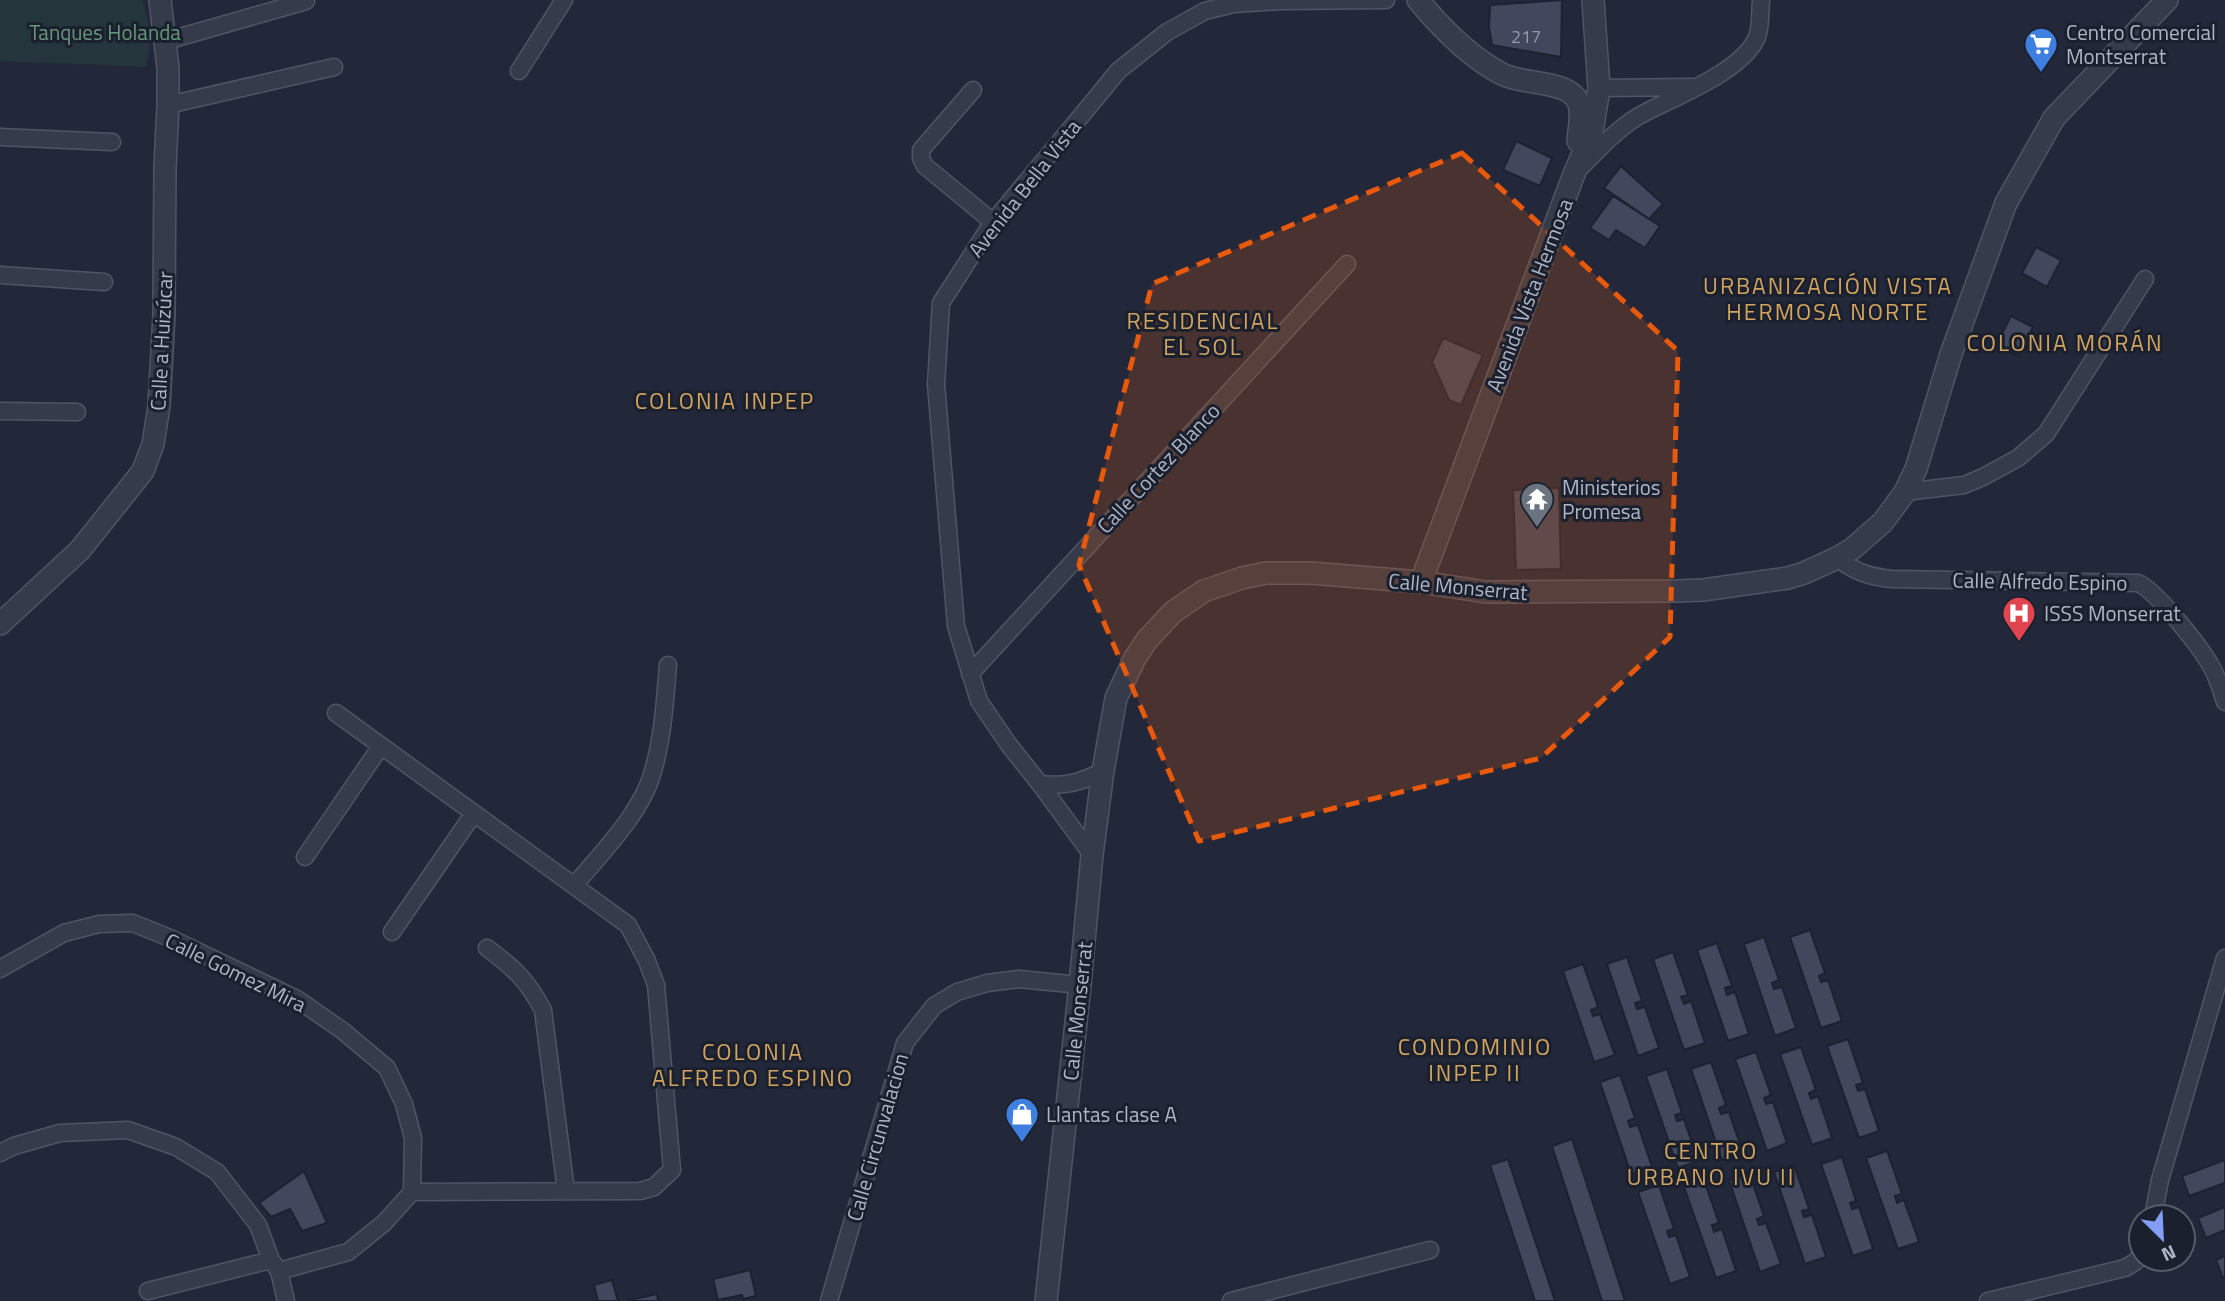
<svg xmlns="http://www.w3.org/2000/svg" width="2225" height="1301" viewBox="0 0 2225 1301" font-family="'Titillium Web',sans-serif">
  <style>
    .green { fill: #24353b }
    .building { fill: #41475c; stroke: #1d2231; stroke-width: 2 }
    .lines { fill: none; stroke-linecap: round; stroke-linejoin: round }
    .minor-casing { stroke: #505565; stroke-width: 19 }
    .tertiary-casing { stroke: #505565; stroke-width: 24 }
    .minor { stroke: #353b4a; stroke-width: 16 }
    .tertiary { stroke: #353b4a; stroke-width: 21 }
    .marked { fill: #e8590c; fill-opacity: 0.2; stroke: #e8590c; stroke-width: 5; stroke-dasharray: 14 9; stroke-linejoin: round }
    .labels { text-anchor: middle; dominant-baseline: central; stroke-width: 6; stroke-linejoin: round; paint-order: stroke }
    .number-label { font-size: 18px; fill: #949aac }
    .park-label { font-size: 21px; fill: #67977a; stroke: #1b202f }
    .poi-label { font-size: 21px; fill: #b0b5c6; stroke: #1b202f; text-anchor: start }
    .street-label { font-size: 21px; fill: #b0b5c6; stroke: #1b202f }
    .neighbourhood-label { font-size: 23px; letter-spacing: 2px; fill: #d3a45e; stroke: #1b202f }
  </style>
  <rect width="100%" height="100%" fill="#22283a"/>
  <!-- green -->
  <path class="green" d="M0 0H143L151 36 146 67 0 61Z"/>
  <!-- building -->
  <path class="building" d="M1562 0 1561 57 1492 45 1489 27 1490 5Z
    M1516 141 1552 158 1540 186 1503 170Z
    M1621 166 1663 204 1649 219 1604 188Z
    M1613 196 1660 226 1645 248 1616 230 1609 240 1590 228Z
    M2036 247 2061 260 2047 287 2022 273Z
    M2011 316 2033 327 2018 356 1996 345Z
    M1443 338 1483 355 1461 405 1449 400 1432 362Z
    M1559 488 1561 569 1516 570 1513 490Z
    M1810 930 1825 973 1819 976 1821 982 1828 980 1842 1021 1821 1028 1790 937Z
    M1764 937 1779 980 1772 983 1774 989 1782 987 1796 1028 1775 1036 1744 944Z
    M1717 943 1732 986 1725 988 1727 995 1735 992 1749 1034 1728 1041 1697 950Z
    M1673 952 1688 995 1681 997 1684 1004 1691 1001 1705 1043 1684 1050 1653 959Z
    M1627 957 1642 1001 1635 1003 1637 1009 1645 1007 1659 1048 1638 1056 1607 964Z
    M1583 964 1598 1007 1591 1010 1593 1016 1600 1014 1615 1055 1594 1062 1563 971Z
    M1848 1039 1863 1083 1856 1085 1858 1091 1865 1089 1879 1131 1859 1138 1827 1046Z
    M1801 1047 1816 1090 1809 1093 1811 1099 1818 1096 1832 1138 1812 1145 1780 1054Z
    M1756 1052 1771 1095 1764 1098 1766 1104 1773 1102 1787 1143 1767 1151 1735 1059Z
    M1711 1062 1726 1105 1719 1108 1721 1114 1729 1112 1743 1153 1722 1160 1691 1069Z
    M1667 1069 1682 1113 1675 1115 1677 1121 1684 1119 1698 1161 1678 1168 1646 1076Z
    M1620 1075 1635 1118 1628 1121 1630 1127 1638 1125 1652 1167 1631 1174 1600 1082Z
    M1572 1139 1625 1301H1602L1552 1146Z
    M1887 1151 1902 1194 1895 1196 1897 1203 1904 1200 1919 1242 1898 1249 1866 1158Z
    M1842 1157 1856 1201 1850 1203 1852 1209 1859 1207 1873 1249 1853 1256 1821 1164Z
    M1508 1159 1555 1301H1535L1490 1165Z
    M2225 1160V1183L2189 1196 2182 1176Z
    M1794 1165 1809 1209 1802 1211 1804 1217 1812 1215 1826 1257 1805 1264 1774 1172Z
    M304 1171 327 1223 302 1231 290 1209 271 1217 259 1203Z
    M1749 1173 1764 1216 1757 1219 1759 1225 1766 1223 1781 1264 1760 1272 1729 1180Z
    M1704 1180 1719 1223 1712 1225 1714 1232 1722 1229 1736 1271 1716 1278 1684 1187Z
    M1659 1185 1674 1229 1667 1231 1669 1237 1676 1235 1690 1277 1670 1284 1638 1192Z
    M2225 1207V1230L2206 1238 2198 1218Z
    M2225 1256V1277L2223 1278 2216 1260Z
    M750 1270 756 1296 743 1299 742 1295 718 1300 713 1279Z
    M612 1280 618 1301H598L594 1285Z
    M657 1294 658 1301H625Z"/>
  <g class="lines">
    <defs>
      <path id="minor" d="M166 41 306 1
        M519 71 564 0
        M1599 88 1692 87
        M973 90 921 150V158L925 166 993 222
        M168 105 334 67
        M0 137 112 142
        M1581 167C1598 150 1616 130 1637 117 1670 98 1742 73 1757 37 1761 27 1760 11 1761 0
        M0 275 104 282
        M0 411 77 412
        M1905 492 1964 485 1983 477 2018 458 2046 434 2145 279
        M1837 558C1855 572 1870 577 1892 579L2138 583C2156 590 2201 648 2211 666 2218 678 2221 690 2225 702
        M970 674 1347 264
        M336 713 628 925 647 961 656 985 672 1170 654 1187 640 1191 412 1192
        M1040 784C1064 787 1082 782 1103 771
        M1092 855 1040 784 1009 745 979 701 956 626 936 384 941 303 993 222 1096 98 1118 71 1167 32 1205 11 1234 4 1280 1 1386 0
        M305 857 381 746
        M574 886C601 853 642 813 653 771 663 737 665 700 668 665
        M392 932 474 813
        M487 948C515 969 527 980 543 1010L566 1191
        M0 969 64 933 99 924 133 923 170 938 297 999 343 1031 387 1068 404 1104 413 1138 412 1192 384 1223 348 1252 279 1271
        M0 1153 14 1146 60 1133 128 1130 176 1147 217 1172 258 1225 271 1260 279 1271 286 1301
        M2153 1217 2160 1180 2225 958
        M148 1291 271 1260
        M829 1301 905 1043 934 1006 957 992 987 983 1019 979 1080 985
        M1231 1301 1430 1250
        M1988 1301 2125 1268 2135 1262 2141 1256"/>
      <path id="tertiary" d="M1418 0C1442 29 1470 58 1504 75 1524 84 1563 81 1576 98 1584 109 1579 127 1578 141
        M1421 582 1574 174 1592 133 1599 88 1593 0
        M0 624 80 550 143 471 153 444 159 406 164 314 165 167 168 105V68L160 0
        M1046 1301 1080 985 1092 855 1103 771 1116 698 1135 658 1147 640 1173 612 1204 591 1242 578 1266 573H1310L1421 582 1486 592 1677 591 1703 590 1788 578 1804 573 1837 558 1852 549 1883 522 1905 492 1916 469 1951 354 2006 203 2054 118 2167 0"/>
    </defs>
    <!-- minor casing -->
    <use href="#minor" class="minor-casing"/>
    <!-- tertiary casing -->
    <use href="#tertiary" class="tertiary-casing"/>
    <!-- minor -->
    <use href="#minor" class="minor"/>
    <!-- tertiary -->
    <use href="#tertiary" class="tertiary"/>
  </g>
  <!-- marked area -->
  <path class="marked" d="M1462 153 1678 351 1670 637 1541 758 1199 841 1079 565 1152 284Z"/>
  <!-- icons -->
  <defs>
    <symbol id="supermarket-pin" viewBox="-11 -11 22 30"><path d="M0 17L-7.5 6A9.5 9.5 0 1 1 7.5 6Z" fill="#3f7fe0" stroke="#1b202f"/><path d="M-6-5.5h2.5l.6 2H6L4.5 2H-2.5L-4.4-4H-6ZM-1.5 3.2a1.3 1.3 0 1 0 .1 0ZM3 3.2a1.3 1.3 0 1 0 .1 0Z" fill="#fff"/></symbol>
    <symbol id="temple-pin" viewBox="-11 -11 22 30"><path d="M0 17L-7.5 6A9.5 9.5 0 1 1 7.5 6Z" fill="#6b7280" stroke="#1b202f"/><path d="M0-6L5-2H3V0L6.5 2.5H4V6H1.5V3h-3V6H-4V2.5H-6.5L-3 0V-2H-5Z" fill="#fff"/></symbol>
    <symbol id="hospital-pin" viewBox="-11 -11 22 30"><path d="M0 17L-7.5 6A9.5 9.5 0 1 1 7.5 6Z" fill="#e0444e" stroke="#1b202f"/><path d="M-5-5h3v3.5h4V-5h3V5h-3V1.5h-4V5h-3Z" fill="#fff"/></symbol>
    <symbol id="shop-pin" viewBox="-11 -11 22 30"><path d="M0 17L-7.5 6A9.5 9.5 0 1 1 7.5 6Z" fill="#3f7fe0" stroke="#1b202f"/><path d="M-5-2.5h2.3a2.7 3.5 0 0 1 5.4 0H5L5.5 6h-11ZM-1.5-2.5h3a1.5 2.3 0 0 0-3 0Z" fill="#fff"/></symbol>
  </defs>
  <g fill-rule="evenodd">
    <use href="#supermarket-pin" x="2022" y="25" width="38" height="52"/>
    <use href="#temple-pin" x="1518" y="480" width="38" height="52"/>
    <use href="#hospital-pin" x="2000" y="594" width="38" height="52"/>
    <use href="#shop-pin" x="1003" y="1095" width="38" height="52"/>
  </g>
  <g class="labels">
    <!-- number labels -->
    <g class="number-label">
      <text x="1526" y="36">217</text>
    </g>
    <!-- park labels -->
    <g class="park-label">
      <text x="105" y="32">Tanques Holanda</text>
    </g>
    <!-- poi labels -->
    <g class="poi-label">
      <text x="2066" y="32">Centro Comercial<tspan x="2066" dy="24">Montserrat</tspan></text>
      <text x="1562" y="487">Ministerios<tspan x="1562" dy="24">Promesa</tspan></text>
      <text x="2044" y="613">ISSS Monserrat</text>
      <text x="1046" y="1114">Llantas clase A</text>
    </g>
    <!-- street labels -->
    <g class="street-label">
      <text transform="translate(1024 188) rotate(-52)">Avenida Bella Vista</text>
      <text transform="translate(1529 295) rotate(-69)">Avenida Vista Hermosa</text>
      <text transform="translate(161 341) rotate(-87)">Calle a Huizúcar</text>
      <text transform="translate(1158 468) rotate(-47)">Calle Cortez Blanco</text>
      <text transform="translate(2040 581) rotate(1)">Calle Alfredo Espino</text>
      <text transform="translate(1458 586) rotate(5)">Calle Monserrat</text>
      <text transform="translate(236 972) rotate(26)">Calle Gomez Mira</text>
      <text transform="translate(1077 1011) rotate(-84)">Calle Monserrat</text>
      <text transform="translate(877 1137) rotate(-74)">Calle Circunvalacion</text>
    </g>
    <!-- neighbourhood labels -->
    <g class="neighbourhood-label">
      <text x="1828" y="285">URBANIZACIÓN VISTA<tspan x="1828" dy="26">HERMOSA NORTE</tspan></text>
      <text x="1203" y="320">RESIDENCIAL<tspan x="1203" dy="26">EL SOL</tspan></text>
      <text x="2065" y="342">COLONIA MORÁN</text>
      <text x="725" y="400">COLONIA INPEP</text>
      <text x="1475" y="1046">CONDOMINIO<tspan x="1475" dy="26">INPEP II</tspan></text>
      <text x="753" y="1051">COLONIA<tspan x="753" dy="26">ALFREDO ESPINO</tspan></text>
      <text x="1711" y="1150">CENTRO<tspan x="1711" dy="26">URBANO IVU II</tspan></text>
    </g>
  </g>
  <!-- north arrow -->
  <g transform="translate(2162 1238) rotate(156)"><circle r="33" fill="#1b202f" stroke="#575c6b" stroke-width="2"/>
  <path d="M0-5L12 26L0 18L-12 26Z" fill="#849ef7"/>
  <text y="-10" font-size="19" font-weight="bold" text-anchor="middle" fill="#b0b5c6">N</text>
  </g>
</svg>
